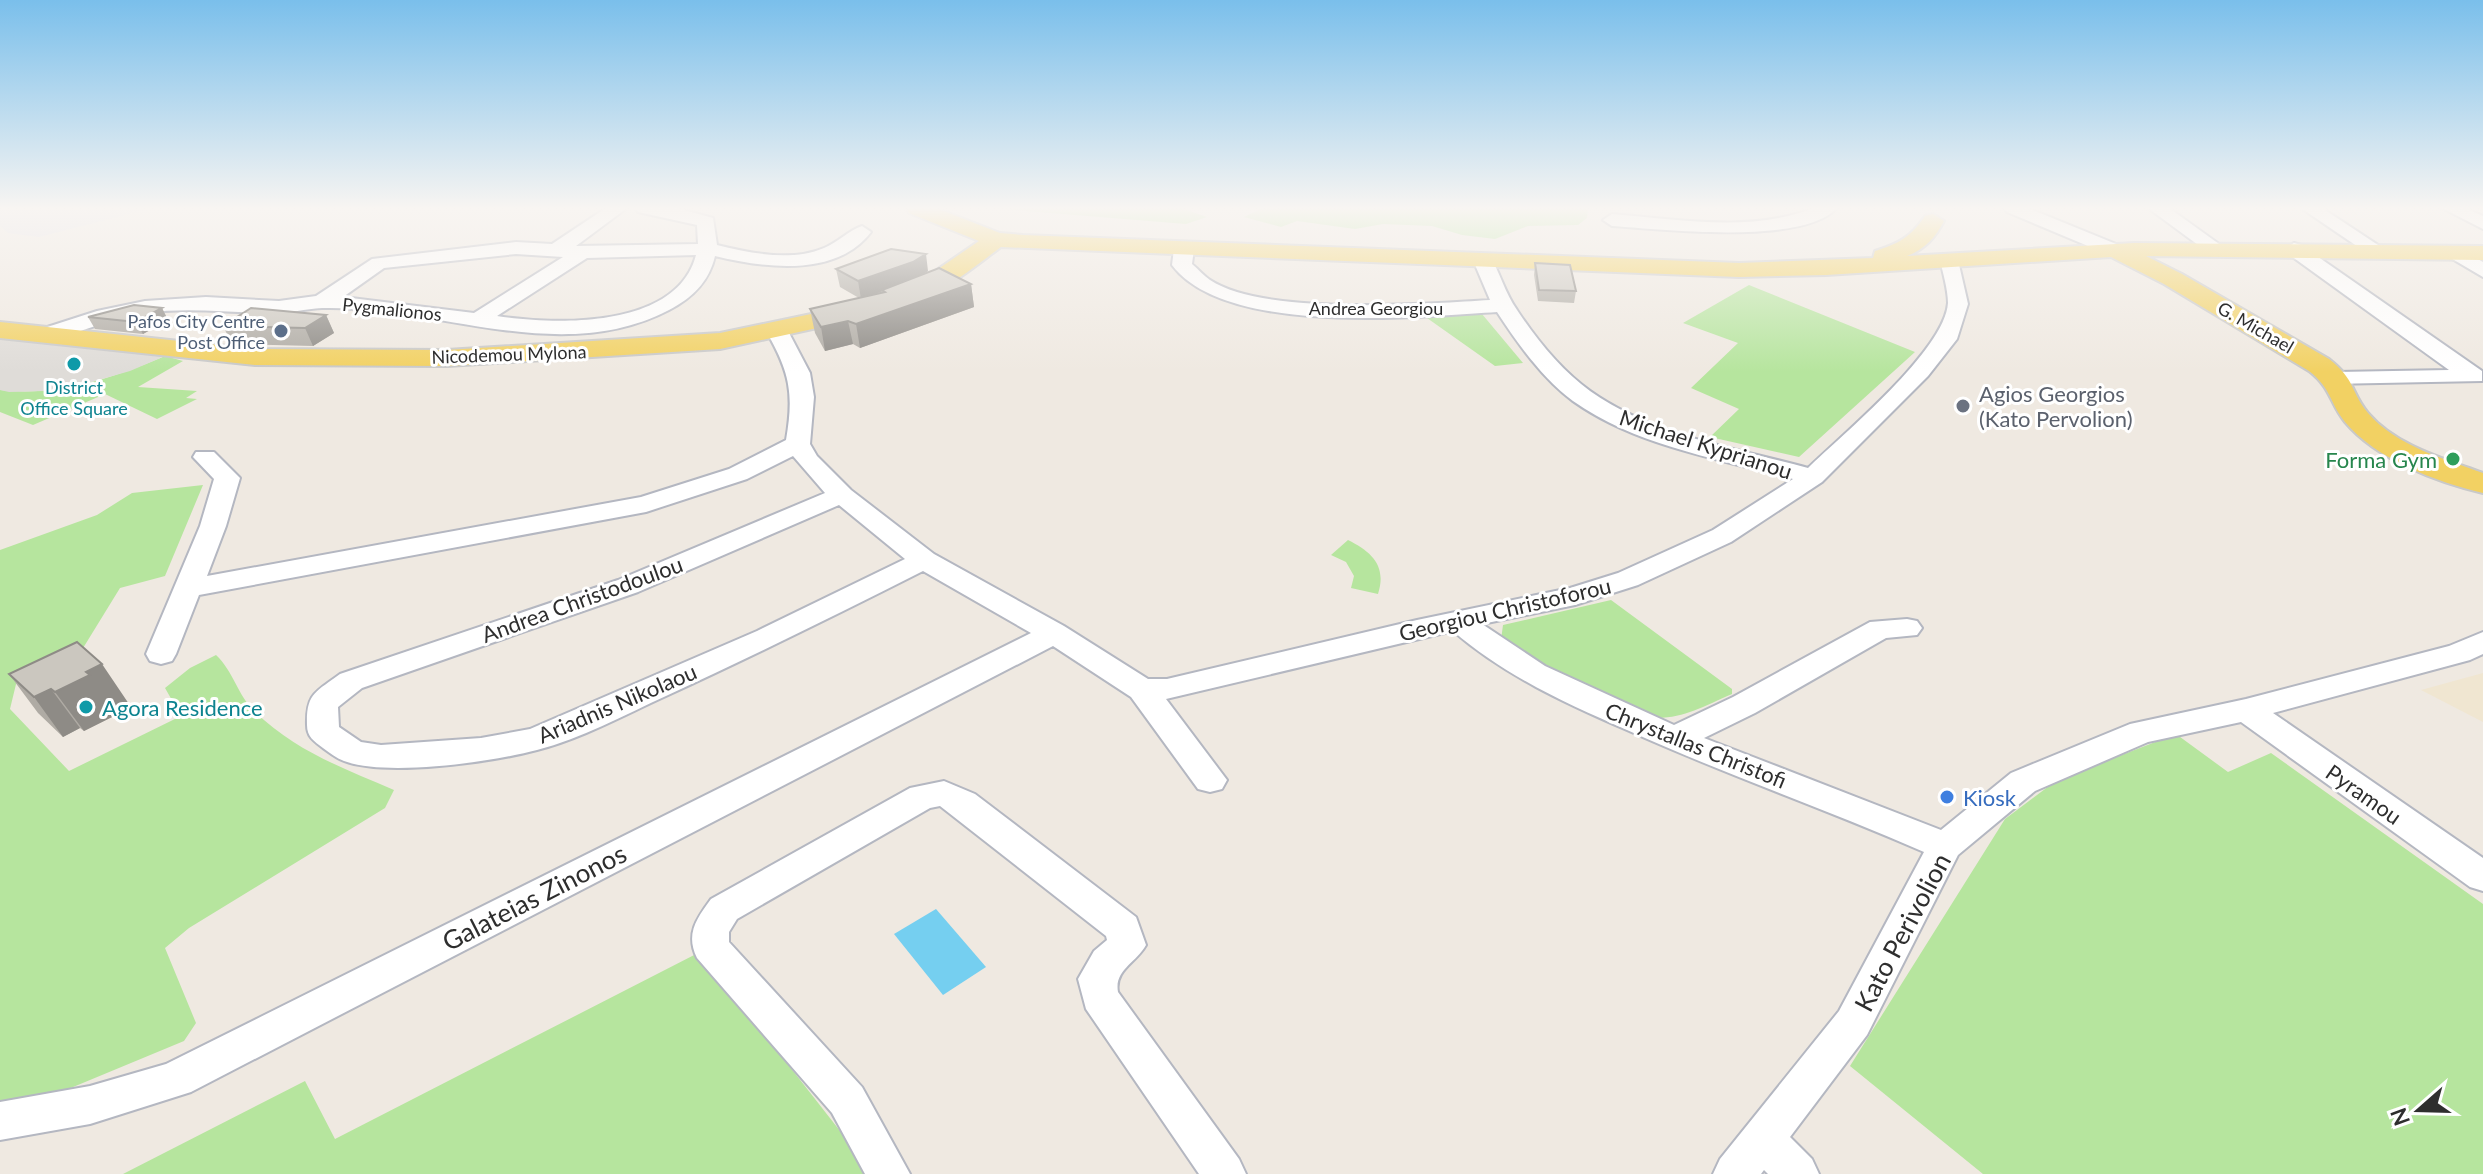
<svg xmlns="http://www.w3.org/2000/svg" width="2483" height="1174" viewBox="0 0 2483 1174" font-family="Lato,sans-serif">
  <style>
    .industrial { fill: #e3e1e8 }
    .education { fill: #f0e6d1 }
    .green { fill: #b6e59e }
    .plaza { fill: #dfdcd8 }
    .water { fill: #75cff0 }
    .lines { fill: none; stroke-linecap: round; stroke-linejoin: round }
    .minor-casing { stroke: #b4b7c1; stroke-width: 4 }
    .major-casing { stroke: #c9c9c9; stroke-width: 4 }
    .minor { fill: #fff; fill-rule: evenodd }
    .major { fill: #f2d163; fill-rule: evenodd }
    .wall { fill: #afaba4 }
    .shaded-wall { fill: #8e8b86 }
    .building { fill: #cbc7bf; stroke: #8e8b86; stroke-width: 2 }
    .service-dot { fill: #5c6f8a; stroke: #fff; stroke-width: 3 }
    .culture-dot { fill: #0f9aa8; stroke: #fff; stroke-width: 3 }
    .worship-dot { fill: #6b7280; stroke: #fff; stroke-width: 3 }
    .leisure-dot { fill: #2e9e5b; stroke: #fff; stroke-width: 3 }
    .shop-dot { fill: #3f7fe0; stroke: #fff; stroke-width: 3 }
    .labels { text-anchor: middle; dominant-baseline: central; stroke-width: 6; stroke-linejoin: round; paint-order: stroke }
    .far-street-label { font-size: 18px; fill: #2e2e2e; stroke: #fff }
    .far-service-label { font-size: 18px; fill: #4e5e75; stroke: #fff; text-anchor: end }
    .far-culture-label { font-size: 18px; fill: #0d838f; stroke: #fff }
    .worship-label { font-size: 22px; fill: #5b616d; stroke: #fff; text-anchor: start }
    .street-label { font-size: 22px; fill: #2e2e2e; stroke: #fff }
    .leisure-label { font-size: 22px; fill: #27864d; stroke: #fff; text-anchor: end }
    .culture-label { font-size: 22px; fill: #0d838f; stroke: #fff; text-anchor: start }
    .shop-label { font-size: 22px; fill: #366cbe; stroke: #fff; text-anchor: start }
    .near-street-label { font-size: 26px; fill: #2e2e2e; stroke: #fff }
  </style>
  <rect width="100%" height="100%" fill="#efe9e1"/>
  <!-- industrial -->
  <path class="industrial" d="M0 208H152L39 237 8 233 0 226Z"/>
  <!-- education -->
  <path class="education" d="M2483 673V722L2421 690Z"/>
  <!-- green -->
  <path class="green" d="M989 208H1181L1207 217 1186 224Z
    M1262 208H1588L1587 218 1578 225 1528 226 1495 239 1462 235 1432 226 1383 224 1355 229 1297 221 1281 227 1244 217Z
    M1749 285 1915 352 1799 457 1710 437 1739 409 1691 388 1738 343 1683 323Z
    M1482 314 1523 363 1495 366 1427 318Z
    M165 356 183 361 138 387 197 391 186 398 197 399 157 419 105 394 33 425 0 412V390C57 397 113 378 165 356Z
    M203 485 165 576 120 588 80 653 17 680 10 709 69 771 181 716 165 688 190 668 216 655C233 671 238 695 254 711 297 752 341 767 394 790L385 808 189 928 165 948 196 1023 184 1041 49 1097 0 1105V550L97 515 132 493Z
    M1348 540C1372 552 1387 566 1378 594L1351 588 1354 576 1346 562 1331 555Z
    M1611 600 1732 689V694C1697 709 1677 723 1638 716L1501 640 1503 625Z
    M2176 734 2228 772 2271 753 2483 904V1174H1983L1850 1066 2005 819 2057 780Z
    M700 952 851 1145 868 1174H123L305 1081 335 1139Z"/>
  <!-- plaza -->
  <path class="plaza" d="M0 337 165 356 130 371 81 385 44 391 9 392 0 390Z"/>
  <!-- water -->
  <path class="water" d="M936 909 986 967 943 995 894 934Z"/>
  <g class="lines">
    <defs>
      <path id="minor" d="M606 208H627L576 246 698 244 697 225 638 212 635 208H677L713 218 717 245C750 253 791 262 824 248 837 243 849 230 862 226L871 232C836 278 764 268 715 256 709 282 692 298 669 310 560 367 437 305 322 308 305 309 290 313 273 313 230 313 189 307 145 313 111 318 80 333 46 341L35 335 38 330 97 311 145 301 206 297 279 301 316 296 372 259 516 242 552 244ZM516 254 563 257 474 313 343 297 384 268ZM696 255C677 329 556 325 497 316L587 258Z
        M1813 208H1837C1802 246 1661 229 1612 226L1603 220 1612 214C1677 219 1751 233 1813 208Z
        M2004 208H2028L2121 246 2124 250 2114 256 2107 254 2007 212Z
        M2148 208H2169L2226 249 2216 255 2209 253Z
        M2301 208H2322L2387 251 2384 255H2370Z
        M2442 208H2465L2483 216V229Z
        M1184 243 1194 249 1192 264C1198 269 1204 276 1210 280 1265 316 1423 304 1490 300L1473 260 1476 256H1490C1500 273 1505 293 1517 310 1536 339 1562 371 1590 391 1653 436 1736 448 1808 468 1843 434 1945 350 1948 303 1948 290 1943 273 1940 260L1943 256H1957L1968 304 1957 339 1928 376 1822 482 1731 542 1638 585 1575 605 1482 624 1545 666 1674 725 1733 697 1870 622 1907 619 1917 621 1922 628 1917 635 1886 638 1755 713 1704 738 1941 830 2011 773 2130 724 2246 699 2449 646 2483 632V654L2470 660 2273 713 2483 858V891L2470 887 2241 722 2148 742 2035 791 1958 855 1867 1035 1790 1137 1812 1159 1819 1174H1768L1764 1170 1761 1174H1713L1720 1159 1839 1011 1924 852C1826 809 1724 774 1627 730 1565 703 1504 675 1453 631L1166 699 1227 780 1222 789 1210 792 1198 789 1131 697 1053 646 191 1092 90 1124 0 1140V1102L90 1086 166 1064 1031 633 923 571C838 614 753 656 666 696 624 715 581 739 537 750 492 762 386 777 344 761 336 758 330 753 323 748 314 741 307 737 307 725 306 693 316 692 340 674L618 580 825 493 793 456 747 479 646 512 199 595 176 654 172 661 161 664 150 661 146 654 200 526 214 479 193 457 196 452H214L240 478 226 526 207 576 641 497 729 469 786 440C794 394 790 372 766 331L777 325 788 331 810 373 814 397 810 444 817 456 851 490 934 554 1064 626 1148 679H1167L1417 620 1570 588 1618 573 1713 530 1793 479C1720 459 1636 446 1573 401 1543 379 1518 344 1497 312 1417 317 1225 336 1172 265L1174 249ZM839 505 905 559 757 631 530 729 481 738 381 745 361 742 339 727 338 707 362 688 638 592Z
        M2294 243 2301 245 2482 371V381L2329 384 2326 379 2329 374 2337 372 2449 370 2287 253 2284 249Z
        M2456 247 2483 262V277L2449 257 2446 253 2449 249Z
        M944 781 975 794 1136 917 1146 945C1136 963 1114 970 1118 992L1239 1159 1246 1174H1199L1086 1009 1078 979 1094 951 1107 940 1106 936 940 806 930 808 737 919 729 932V942L862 1087 910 1174H865L832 1113 697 958C685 934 697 918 711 899L910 788Z"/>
      <path id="major" d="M906 208H936L1000 233 1023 235 1739 263 1873 258 1875 251C1898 244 1911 237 1925 216L1933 214 1944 221C1935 238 1925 249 1907 256L2134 243 2483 246V260L2146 256 2182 274 2329 359C2356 380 2350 391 2368 413 2396 446 2445 459 2483 473V493C2436 482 2376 459 2345 422 2329 402 2332 389 2309 371L2164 284 2111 257 1826 275 1739 277 1001 247C977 264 929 307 899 299L896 294 899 289 928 276 979 241 909 213Z
        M859 304 868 307 872 312 868 317 720 349 447 366 255 365 0 338V322L255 349 447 350 720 333Z"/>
    </defs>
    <!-- minor casing -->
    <use href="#minor" class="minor-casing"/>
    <!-- major casing -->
    <use href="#major" class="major-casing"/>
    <!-- minor -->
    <use href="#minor" class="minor"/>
    <!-- major -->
    <use href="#major" class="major"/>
  </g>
  <!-- wall -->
  <path class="wall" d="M1535 263 1576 291 1574 303 1538 301 1534 275Z
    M836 269 928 271 923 274 971 284 974 307 860 348 853 344 825 351 815 333 810 309 859 298 840 287Z
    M162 308 168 320 143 334 95 329 88 317Z
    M326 315 334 333 313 346 232 344 223 326Z
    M9 674 129 704 115 711 118 714 84 731 80 728 63 737 38 713Z"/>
  <!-- shaded-wall -->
  <path class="shaded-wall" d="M926 254 928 271 916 279 861 299 858 281Z
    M971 284 974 307 860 348 856 324Z
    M162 308 168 320 143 334 136 322Z
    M326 315 334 333 313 346 305 328Z
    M848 321 853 344 825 351 821 327Z
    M102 664 129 704 115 711 118 714 84 731 55 692 86 672Z
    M51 689 80 728 63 737 34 697Z"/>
  <!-- building -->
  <path class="building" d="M891 249 926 254 913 262 858 281 836 269Z
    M1535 263 1570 265 1576 291 1539 290Z
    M939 268 971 284 856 324 848 321 821 327 810 309 885 292 882 290Z
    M134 305 162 308 136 322 88 317Z
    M251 308 326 315 305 328 223 326Z
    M77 642 102 664 86 672 90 675 55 692 51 689 34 697 9 674Z"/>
  <!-- sky -->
  <linearGradient id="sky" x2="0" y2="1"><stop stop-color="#7abfeb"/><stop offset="0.56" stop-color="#f8f5f2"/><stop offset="1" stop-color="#f8f5f2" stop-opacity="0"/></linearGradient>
  <rect width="2483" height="372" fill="url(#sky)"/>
  <!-- markers -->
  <circle class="service-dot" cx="281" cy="331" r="8"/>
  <g class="culture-dot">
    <circle cx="74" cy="364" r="8"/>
    <circle cx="86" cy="707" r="8"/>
  </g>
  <circle class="worship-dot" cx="1963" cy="406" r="8"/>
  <circle class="leisure-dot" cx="2453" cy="459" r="8"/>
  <circle class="shop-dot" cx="1947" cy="797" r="8"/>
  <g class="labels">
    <!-- far-street labels -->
    <g class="far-street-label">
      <text x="1376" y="308">Andrea Georgiou</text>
      <text transform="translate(392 309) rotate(6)">Pygmalionos</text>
      <text transform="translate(2256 327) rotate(30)">G. Michael</text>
      <text transform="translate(509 354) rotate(-2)">Nicodemou Mylona</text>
    </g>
    <!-- far-service labels -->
    <g class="far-service-label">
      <text x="265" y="321">Pafos City Centre<tspan x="265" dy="21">Post Office</tspan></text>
    </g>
    <!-- far-culture labels -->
    <g class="far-culture-label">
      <text x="74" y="387">District<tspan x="74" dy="21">Office Square</tspan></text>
    </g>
    <!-- worship labels -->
    <g class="worship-label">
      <text x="1979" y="393">Agios Georgios<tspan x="1979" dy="25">(Kato Pervolion)</tspan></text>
    </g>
    <!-- street labels -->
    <g class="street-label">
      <text transform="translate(1706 444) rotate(18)">Michael Kyprianou</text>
      <text transform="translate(582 599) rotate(-20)">Andrea Christodoulou</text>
      <text transform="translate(1505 609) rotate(-13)">Georgiou Christoforou</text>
      <text transform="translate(617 703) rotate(-23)">Ariadnis Nikolaou</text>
      <text transform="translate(1696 745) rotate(22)">Chrystallas Christofi</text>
      <text transform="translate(2364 794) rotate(35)">Pyramou</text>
    </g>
    <!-- leisure labels -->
    <g class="leisure-label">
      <text x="2437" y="459">Forma Gym</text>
    </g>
    <!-- culture labels -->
    <g class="culture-label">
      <text x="102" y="707">Agora Residence</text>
    </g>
    <!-- shop labels -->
    <g class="shop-label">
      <text x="1963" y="797">Kiosk</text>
    </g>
    <!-- near-street labels -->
    <g class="near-street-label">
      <text transform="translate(534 897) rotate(-27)">Galateias Zinonos</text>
      <text transform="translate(1902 932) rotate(-62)">Kato Perivolion</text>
    </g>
  </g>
  <!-- north arrow -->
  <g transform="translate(2419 1110) rotate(250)" stroke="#ffffff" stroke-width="6" paint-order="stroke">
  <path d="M0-6L14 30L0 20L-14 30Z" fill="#2e2e2e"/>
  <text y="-12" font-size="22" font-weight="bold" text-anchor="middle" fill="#2e2e2e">N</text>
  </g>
</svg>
